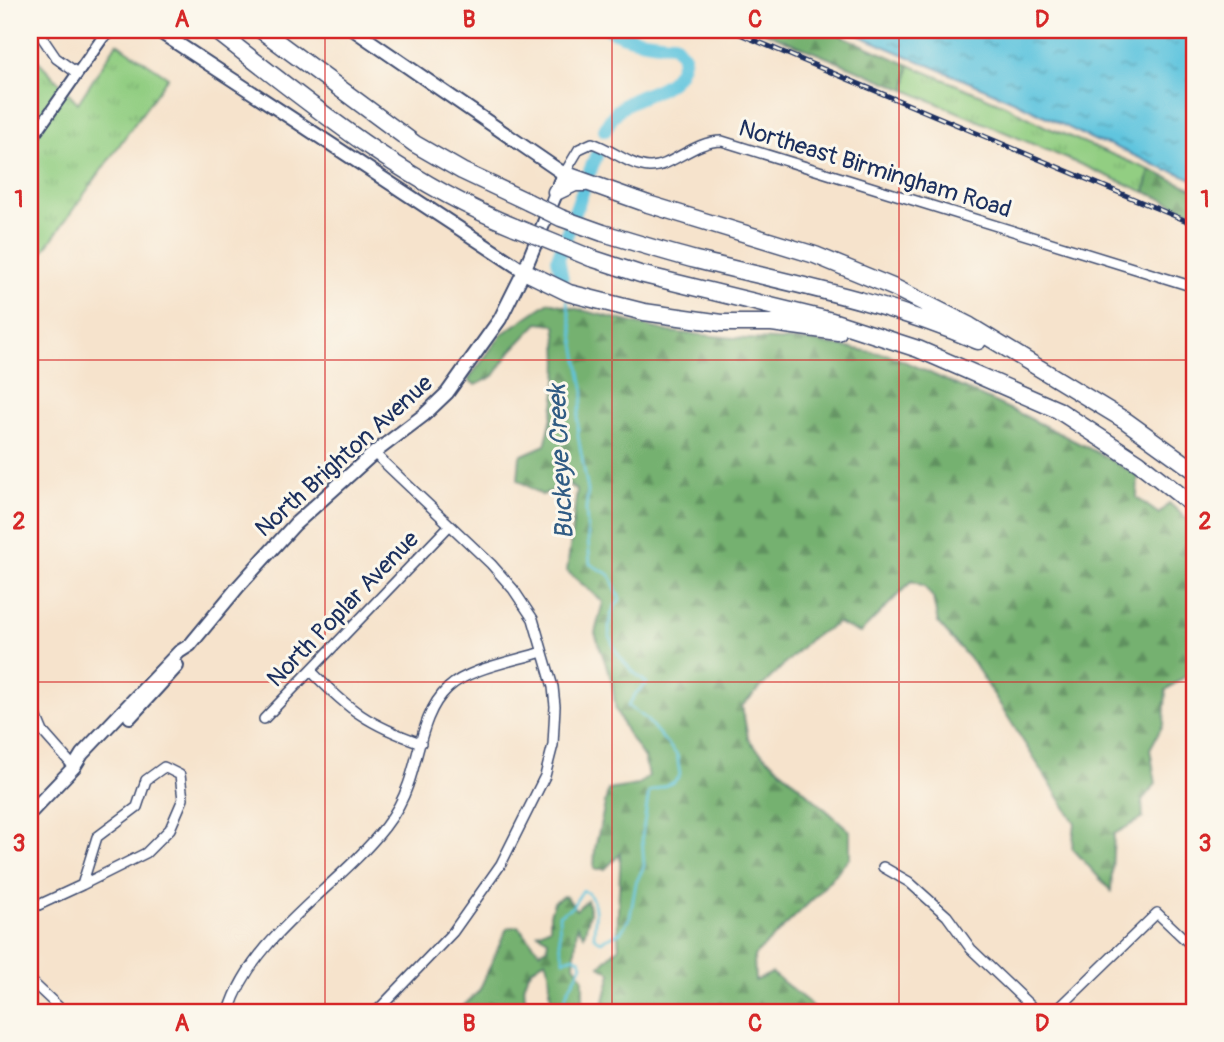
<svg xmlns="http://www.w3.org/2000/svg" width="1224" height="1042" viewBox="0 0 1224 1042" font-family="Pangolin,sans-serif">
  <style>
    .grass { fill: url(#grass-tufts); stroke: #567e70; stroke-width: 2 }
    .forest { fill: url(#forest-firs); stroke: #487067; stroke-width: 2 }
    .water { fill: url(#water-ripples); stroke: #3e7a9e; stroke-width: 2 }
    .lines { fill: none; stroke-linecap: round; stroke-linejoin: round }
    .stream { stroke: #61c5de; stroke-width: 2.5 }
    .river { stroke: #61c5de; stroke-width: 14 }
    .minor-casing { stroke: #3c4a6e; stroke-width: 12 }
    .tertiary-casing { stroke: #3c4a6e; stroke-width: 14 }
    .secondary-casing { stroke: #3c4a6e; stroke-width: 16 }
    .motorway-casing { stroke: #3c4a6e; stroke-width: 19 }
    .minor { stroke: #fff; stroke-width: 9 }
    .tertiary { stroke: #fff; stroke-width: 10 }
    .secondary { stroke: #fff; stroke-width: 12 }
    .motorway { stroke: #fff; stroke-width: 16 }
    .rail-casing { stroke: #1b2f5e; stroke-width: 5 }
    .rail { stroke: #fbf7ec; stroke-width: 2.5; stroke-dasharray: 8; stroke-linecap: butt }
    .motorway-bridge-casing { stroke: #3c4a6e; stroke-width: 19; stroke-linecap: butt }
    .motorway-bridge { stroke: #fff; stroke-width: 16 }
    .grid { fill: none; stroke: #d62828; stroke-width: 2; stroke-opacity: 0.55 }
    .labels { text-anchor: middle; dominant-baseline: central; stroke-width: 6; stroke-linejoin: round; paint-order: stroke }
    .street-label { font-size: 24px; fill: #1b2f5e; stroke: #fbf7ec }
    .water-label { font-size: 26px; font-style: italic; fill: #305c84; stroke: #fbf7ec }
    .neatline { fill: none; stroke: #d62828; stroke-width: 2.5 }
    .grid-label { font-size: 23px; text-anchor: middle; font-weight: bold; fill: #d62828 }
  </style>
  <defs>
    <pattern id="grass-tufts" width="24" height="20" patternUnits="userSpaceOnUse" patternTransform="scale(1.75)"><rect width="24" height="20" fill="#92ce82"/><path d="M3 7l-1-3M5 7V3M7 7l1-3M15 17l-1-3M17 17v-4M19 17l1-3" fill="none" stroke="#7db173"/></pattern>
    <pattern id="forest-firs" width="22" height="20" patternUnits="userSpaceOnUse" patternTransform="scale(1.75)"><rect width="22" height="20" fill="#75b170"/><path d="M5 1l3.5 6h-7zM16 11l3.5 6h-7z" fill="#5f905f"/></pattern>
    <pattern id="water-ripples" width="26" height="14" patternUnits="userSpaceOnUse" patternTransform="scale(1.75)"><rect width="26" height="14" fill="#61c5de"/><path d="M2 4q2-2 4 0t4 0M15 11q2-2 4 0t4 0" fill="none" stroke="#4fa0b7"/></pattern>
  </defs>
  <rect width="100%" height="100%" fill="#fbf7ec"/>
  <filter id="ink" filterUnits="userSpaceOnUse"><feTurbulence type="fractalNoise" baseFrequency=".0143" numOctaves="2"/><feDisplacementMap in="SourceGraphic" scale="14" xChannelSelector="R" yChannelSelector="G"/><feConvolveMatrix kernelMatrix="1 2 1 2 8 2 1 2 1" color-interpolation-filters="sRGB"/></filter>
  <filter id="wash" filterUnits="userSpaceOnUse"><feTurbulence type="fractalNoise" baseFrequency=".00686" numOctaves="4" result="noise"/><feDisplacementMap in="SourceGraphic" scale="28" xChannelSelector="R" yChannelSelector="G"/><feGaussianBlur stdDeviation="1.57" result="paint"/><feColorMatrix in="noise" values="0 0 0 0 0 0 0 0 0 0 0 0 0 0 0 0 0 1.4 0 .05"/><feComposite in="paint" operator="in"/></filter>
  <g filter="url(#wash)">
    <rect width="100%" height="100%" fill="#f6e3cc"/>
    <!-- grass -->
    <path class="grass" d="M117 43 168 77 30 270V52L78 103Z
      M909 65 1005 105 1044 126 1150 170 1145 192 906 90Z"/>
    <!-- forest -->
    <path class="forest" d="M760 30H829L909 65 906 90Z
      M1150 170 1194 189V213L1145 192Z
      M549 302 670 332 746 339 809 341 890 355 1025 416 1104 456 1138 476 1137 498 1159 514 1169 503 1194 525V670L1166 690 1164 723 1150 749 1156 784 1142 800 1143 818 1114 834 1111 891 1072 848 1075 823 975 665 938 623 933 598 924 586 912 581 860 633 838 623 811 638 742 706 748 738 756 748 850 831V857L815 897 754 956 755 981 772 973 808 1002 816 1012H599L602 1009 611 973 600 966 619 947C615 916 621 885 620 854L605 869H594L595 849 608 790 638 785 649 776 644 758 626 731 616 710 612 682 595 633 603 602 567 571 577 490 567 484 542 495 518 480 520 456 545 445C556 406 562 366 555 325L538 323 511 351 494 376 476 385 468 380 502 334Z
      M563 896 567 897 576 910 587 900 590 913 584 935 577 926 574 965 583 978V1012H556C545 993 554 980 546 960 520 973 522 987 528 1012H457L479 991 507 928 518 926 540 952 547 948 548 939 538 933 550 927V914L554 902Z"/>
    <!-- water -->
    <path class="water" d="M846 30H1194V180L1176 172 1166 170 1111 145 1096 141 1016 102Z"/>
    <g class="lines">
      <!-- stream -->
      <path class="stream" d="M567 301 584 393 578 417V436L588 491 586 510 590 564 610 575 620 599C594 632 619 662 647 683L636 693 628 706 645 718 677 755 680 775 674 782 649 792 642 836 644 866 636 883 630 917 621 932 601 941 594 937C594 919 601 900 583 890L572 907 559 915 560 943 564 960 574 956 580 960 582 964C577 981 556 996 570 1012"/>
      <!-- river -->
      <path class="river" d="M605 130C625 82 676 105 684 56L674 44C651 43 630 40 610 30
        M590 171 596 156
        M562 279 558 258 583 190"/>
    </g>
  </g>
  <g filter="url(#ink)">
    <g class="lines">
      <defs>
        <path id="minor" d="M37 30 56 58 77 73
          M564 174 579 149 592 143C611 149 630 166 649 167 671 168 693 141 722 141L1194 287
          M374 453 491 564 513 589 533 619 553 687 555 706 553 745 545 776 501 864 453 932 376 1012
          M311 671C349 710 369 725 421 743
          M30 701 43 732 74 767
          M264 719 450 525
          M164 767 180 775 183 799 170 829 146 853 82 885 97 837 137 807 146 780Z
          M883 867 909 882 947 916 971 949 1037 1012
          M30 909 82 885
          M30 980 64 1012
          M229 1012C251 936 338 888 385 827 395 814 403 800 408 785 420 753 422 712 448 688 469 668 515 661 542 652
          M1055 1012 1157 913 1194 948"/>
        <path id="tertiary" d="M30 141 108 30"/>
        <path id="secondary" d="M157 30 524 271
          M106 34 112 30
          M130 717 177 666
          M30 813 74 767 82 754 179 652 190 645 238 587 295 524 374 453 424 415 447 393 500 319 524 271 564 174 354 30"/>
        <path id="motorway" d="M215 30C309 103 403 182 515 227
          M261 30 415 144 462 171 528 202
          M564 174 648 204 815 255 895 288 970 326 1126 421 1194 470
          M556 192 575 183H585
          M603 233C634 242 665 252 696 260 793 284 885 301 978 341
          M591 258 640 274 832 321 918 349 1058 410 1139 463 1194 506
          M524 271 569 293 644 312 722 323H772L838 332"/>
      </defs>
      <!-- minor casing -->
      <use href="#minor" class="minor-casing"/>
      <!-- tertiary casing -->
      <use href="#tertiary" class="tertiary-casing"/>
      <!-- secondary casing -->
      <use href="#secondary" class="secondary-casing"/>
      <!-- motorway casing -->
      <use href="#motorway" class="motorway-casing"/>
      <!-- minor -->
      <use href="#minor" class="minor"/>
      <!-- tertiary -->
      <use href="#tertiary" class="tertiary"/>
      <!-- secondary -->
      <use href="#secondary" class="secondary"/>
      <!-- motorway -->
      <use href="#motorway" class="motorway"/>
      <defs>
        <path id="rail" d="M730 30 1194 224"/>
      </defs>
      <!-- rail casing -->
      <use href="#rail" class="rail-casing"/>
      <!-- rail -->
      <use href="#rail" class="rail"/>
      <defs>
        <path id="motorway-bridge" d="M528 202 561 218 603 233
          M515 227 591 258"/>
      </defs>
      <!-- motorway-bridge casing -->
      <use href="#motorway-bridge" class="motorway-bridge-casing"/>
      <!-- motorway-bridge -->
      <use href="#motorway-bridge" class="motorway-bridge"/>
    </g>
  </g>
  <!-- grid -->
  <path class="grid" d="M325 30V1012M612 30V1012M899 30V1012M30 360H1194M30 682H1194"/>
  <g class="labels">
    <!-- street labels -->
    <g class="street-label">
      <text transform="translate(875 169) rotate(17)">Northeast Birmingham Road</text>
      <text transform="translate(344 456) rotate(-42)">North Brighton Avenue</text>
      <text transform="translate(343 609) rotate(-46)">North Poplar Avenue</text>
    </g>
    <!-- water labels -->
    <g class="water-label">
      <text transform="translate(561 462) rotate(-93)">Buckeye Creek</text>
    </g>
  </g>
  <!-- margin -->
  <rect width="1224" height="1042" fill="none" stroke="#fbf7ec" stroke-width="77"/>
  <rect x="38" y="38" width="1148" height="966" class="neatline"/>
  <g class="grid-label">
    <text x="182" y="27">A</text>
    <text x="469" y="27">B</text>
    <text x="755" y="27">C</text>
    <text x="1042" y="27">D</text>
    <text x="19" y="207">1</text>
    <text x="1205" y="207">1</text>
    <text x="19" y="529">2</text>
    <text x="1205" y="529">2</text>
    <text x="19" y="851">3</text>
    <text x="1205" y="851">3</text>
    <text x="182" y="1031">A</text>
    <text x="469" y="1031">B</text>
    <text x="755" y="1031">C</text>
    <text x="1042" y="1031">D</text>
  </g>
</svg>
